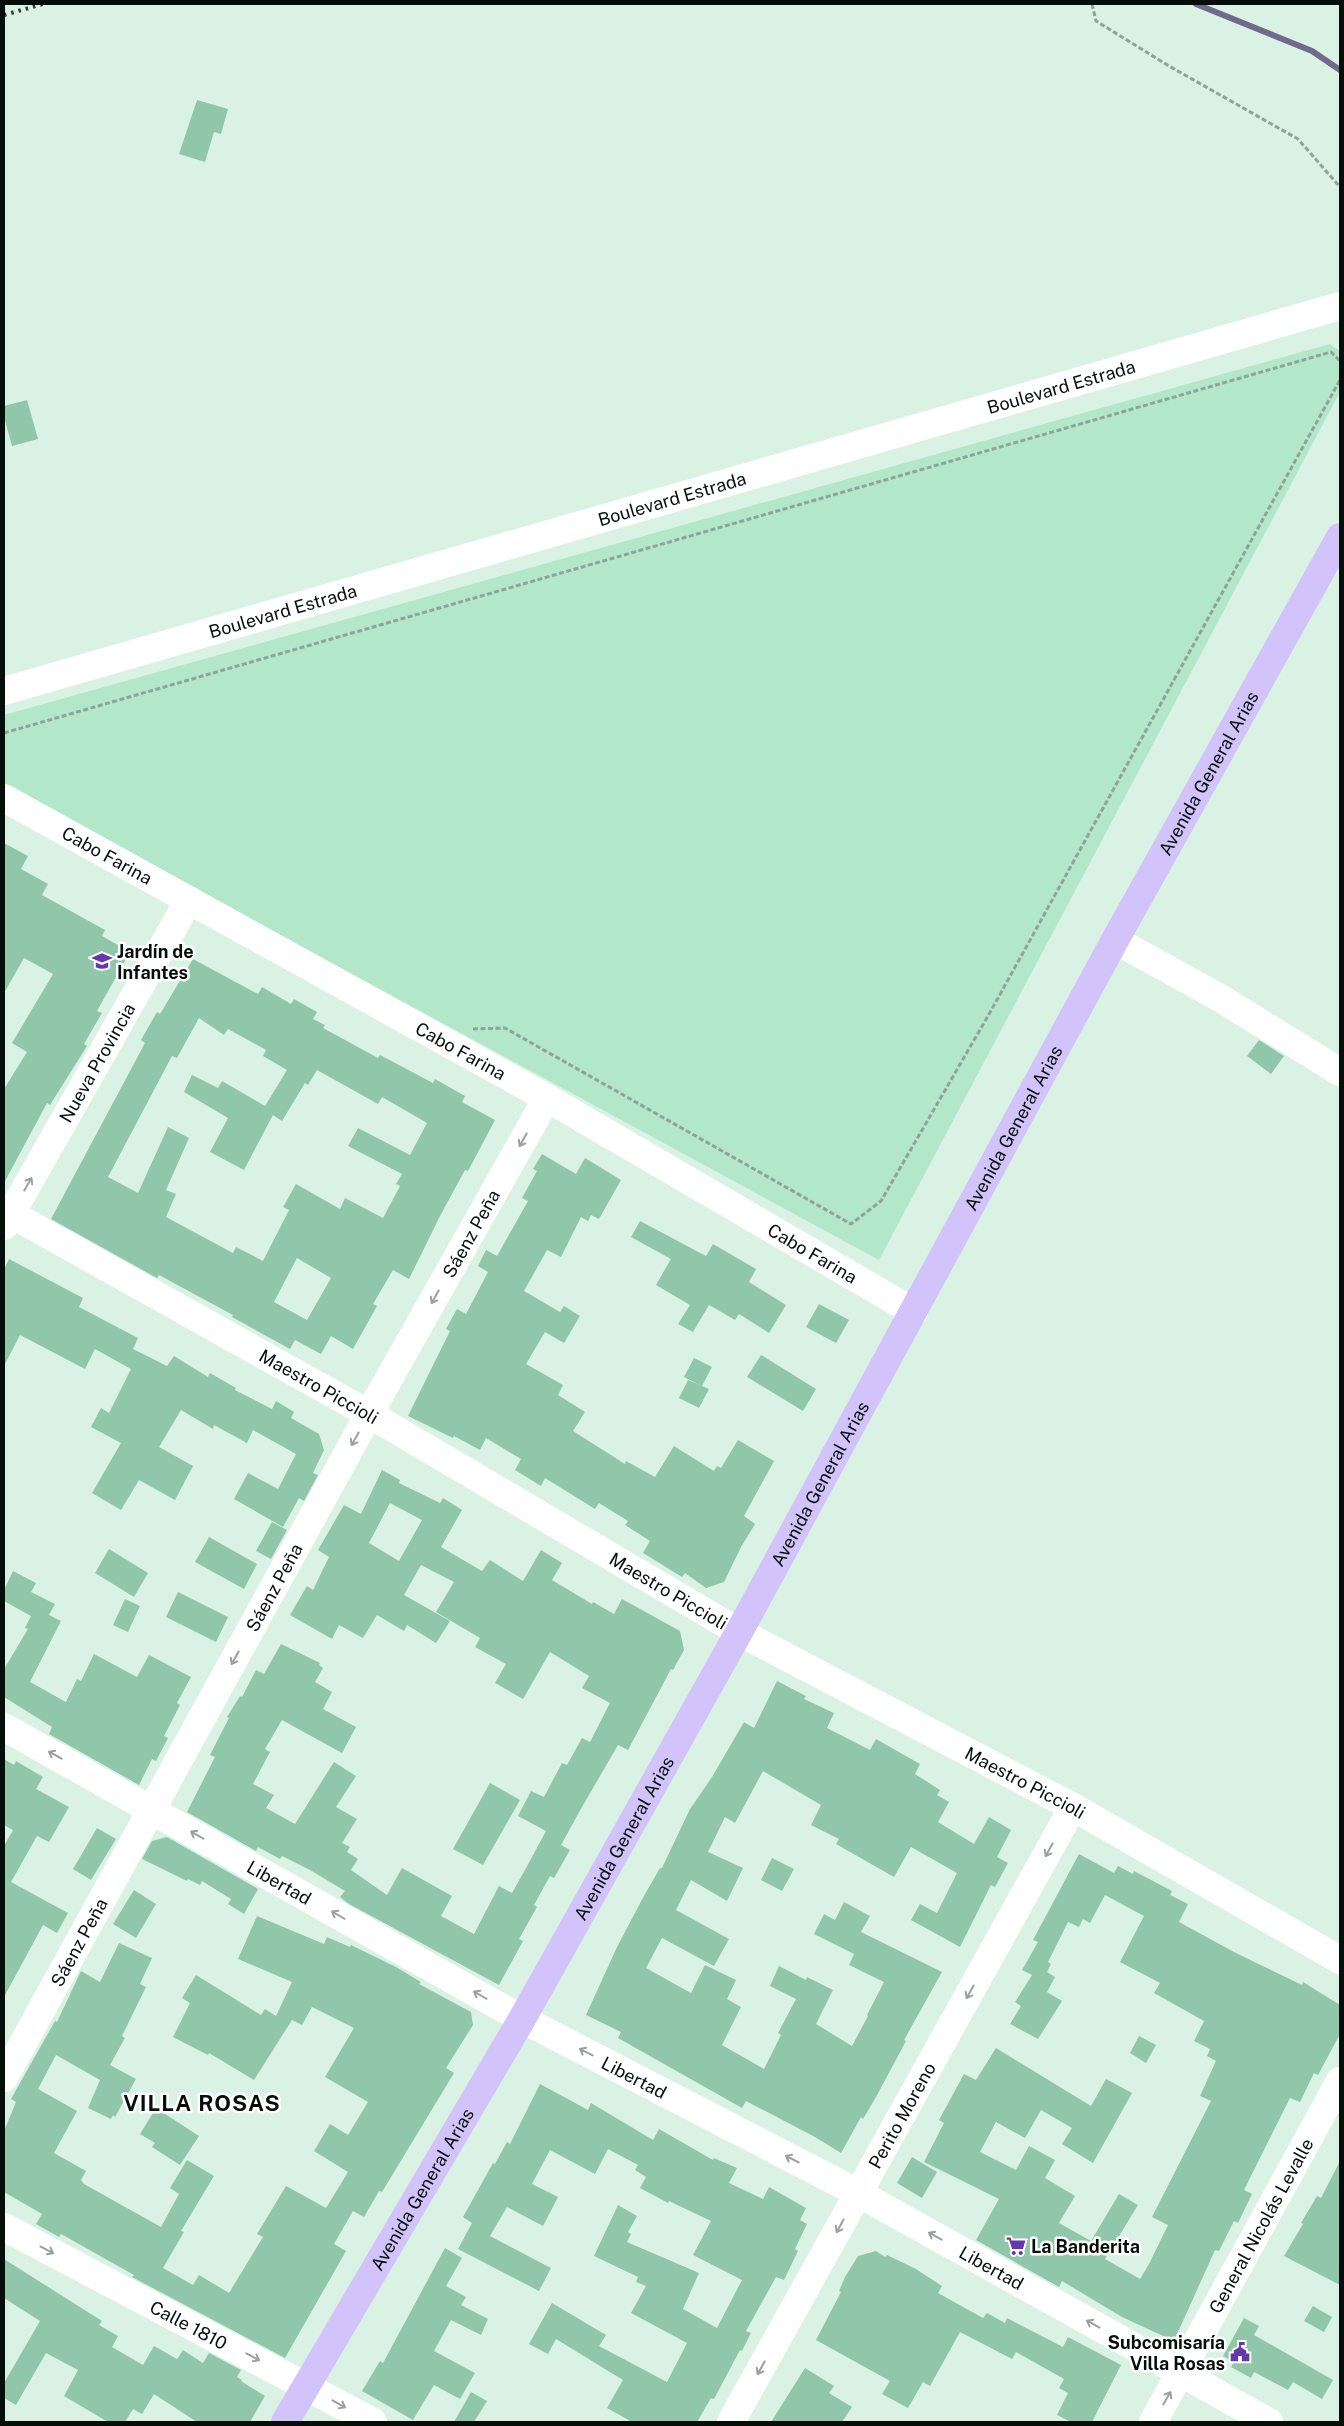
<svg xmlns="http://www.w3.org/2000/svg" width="1344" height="2426" viewBox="0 0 1344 2426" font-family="'Public Sans',sans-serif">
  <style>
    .green { fill: #b2e7ca }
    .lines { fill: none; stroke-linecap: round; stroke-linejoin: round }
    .stream { stroke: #706b8c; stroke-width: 6 }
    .building { fill: #90c6a9; fill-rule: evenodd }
    .path { stroke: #90a398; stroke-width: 3; stroke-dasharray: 5 2.5; stroke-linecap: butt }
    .minor { stroke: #fff; stroke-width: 28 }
    .major { stroke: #d2c3fb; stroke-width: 28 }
    .rail { stroke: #323d37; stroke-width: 4; stroke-dasharray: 2.5 5; stroke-linecap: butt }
    .oneway { stroke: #9b9f9d }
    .labels { text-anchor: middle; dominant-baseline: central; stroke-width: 5; stroke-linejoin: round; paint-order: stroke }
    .street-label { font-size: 18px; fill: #060e0a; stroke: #fff }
    .poi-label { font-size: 18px; font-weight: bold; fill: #060e0a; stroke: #fff; text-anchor: start }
    .district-label { font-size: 22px; font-weight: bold; letter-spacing: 1px; fill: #060e0a; stroke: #fff }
  </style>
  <rect width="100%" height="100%" fill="#daf2e4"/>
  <!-- green -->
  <path class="green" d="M1330 344 1340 351V392L879 1260 4 785V715Z"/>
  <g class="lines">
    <!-- stream -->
    <path class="stream" d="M1196 4 1312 51 1340 70"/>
  </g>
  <!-- building -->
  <path class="building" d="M197 100 228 109 221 134 214 132 205 162 179 154Z
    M27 400 38 439 12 446 4 417V406Z
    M4 843 28 856 21 869 48 884 42 895 105 930 102 936 130 952 97 1011 102 1013 84 1044 87 1046 50 1105 47 1103 4 1183V1089L27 1052 12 1043 53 974 24 958 4 993Z
    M193 959 258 994 262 987 291 1004 294 999 317 1012 313 1019 325 1025 323 1028 378 1058 380 1055 433 1083 435 1079 465 1096 462 1102 495 1120 468 1171 465 1170 440 1216 409 1279 393 1270 373 1304 377 1306 353 1349 331 1336 321 1354 295 1340 290 1349 232 1317 233 1315 159 1275 157 1278 51 1219 145 1043 141 1040 157 1012 160 1014ZM199 1018 224 1035 228 1029 266 1050 263 1056 287 1070 265 1106 222 1081 218 1088 192 1075 184 1092 228 1118 210 1152 244 1170 273 1115 282 1121 305 1083 308 1085 317 1070 378 1104 382 1097 427 1123 410 1155 358 1128 348 1146 402 1174 396 1184 400 1186 383 1218 345 1198 340 1209 296 1184 283 1207 289 1210 263 1261 236 1247 233 1253 166 1217 176 1194 166 1190 189 1138 168 1127 138 1193 108 1177 172 1056 177 1058ZM297 1258 331 1278 307 1320 274 1302Z
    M1259 1040 1284 1056 1271 1074 1247 1056Z
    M542 1154 576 1174 585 1158 621 1180 599 1219 591 1215 588 1221 581 1217 561 1257 547 1250 524 1291 560 1312 564 1306 580 1316 564 1343 545 1332 526 1364 563 1385 558 1395 585 1412 573 1431 625 1464 626 1461 655 1477 674 1446 714 1471 717 1466 721 1468 738 1440 774 1461 744 1516 755 1524 741 1547 724 1582 706 1588 685 1573 682 1577 643 1553 650 1541 625 1525 628 1521 599 1503 595 1509 545 1478 541 1486 515 1470 521 1459 486 1438 480 1450 454 1436 453 1438 408 1416 450 1331 446 1329 457 1309 466 1314 488 1272 478 1266 486 1250 497 1256 528 1201 522 1198 537 1171 533 1169Z
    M640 1221 706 1256 713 1244 756 1269 749 1282 786 1305 769 1333 739 1314 735 1320 709 1305 693 1332 678 1324 690 1305 656 1285 671 1259 631 1237Z
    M9 1259 83 1298 79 1307 138 1338 133 1349 167 1366 174 1356 208 1377 210 1373 236 1388 235 1390 272 1409 276 1401 294 1412 291 1418 319 1434 324 1450 313 1473 318 1475 304 1501 299 1498 283 1527 234 1499 248 1473 278 1489 296 1454 253 1430 247 1443 214 1425 213 1429 181 1410 159 1447 193 1466 175 1500 139 1480 121 1510 92 1493 121 1443 91 1427 101 1408 109 1413 131 1369 95 1349 85 1369 20 1335 4 1366V1269Z
    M819 1304 849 1320 836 1343 806 1327Z
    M761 1355 816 1389 803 1411 747 1377Z
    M694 1358 712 1367 702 1386 684 1377Z
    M688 1380 709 1389 699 1408 679 1398Z
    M382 1470 400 1480 399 1483 440 1503 443 1498 462 1510 441 1547 482 1571 490 1560 523 1581 541 1550 562 1563 552 1580 592 1604 593 1602 614 1614 622 1599 680 1631 684 1650 673 1670 671 1669 628 1750 618 1745 582 1807 561 1845 570 1850 554 1878 550 1876 534 1905 537 1907 519 1939 523 1941 499 1985 349 1904 340 1897 345 1891 310 1870 282 1856 280 1859 258 1847 256 1851 187 1812 215 1757 210 1755 229 1718 227 1717 240 1696 242 1697 256 1670 264 1674 281 1644 320 1663 319 1665 323 1668 315 1682 332 1692 323 1709 356 1727 342 1753 282 1720 265 1749 270 1752 253 1784 274 1795 266 1808 295 1824 334 1762 356 1776 336 1807 357 1819 342 1843 350 1847 347 1852 358 1859 351 1870 387 1895 402 1868 452 1896 441 1916 474 1934 499 1886 512 1893 526 1868 546 1831 518 1816 531 1791 544 1797 562 1763 567 1765 582 1738 590 1742 610 1703 582 1688 589 1676 550 1652 523 1699 495 1683 506 1664 475 1647 480 1638 436 1612 454 1582 421 1565 404 1595 450 1621 436 1643 407 1625 404 1631 377 1615 363 1638 339 1625 332 1639 290 1615 307 1586 313 1590 329 1557 318 1550 344 1505 361 1514ZM390 1503 422 1520 399 1561 369 1543Z
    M272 1522 287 1530 271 1559 256 1551Z
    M209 1537 257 1564 244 1589 195 1562Z
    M109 1549 148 1573 134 1597 95 1573Z
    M13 1571 36 1583 31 1592 55 1604 49 1615 61 1621 30 1682 66 1702 77 1679 81 1681 94 1654 137 1677 149 1655 191 1677 177 1703 180 1705 164 1736 168 1738 156 1761 152 1759 139 1785 49 1734 52 1727 4 1697V1669L28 1629 25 1628 31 1616 4 1601V1590Z
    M178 1592 228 1617 216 1642 166 1617Z
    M125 1599 140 1606 128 1632 113 1625Z
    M777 1681 806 1696 804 1699 834 1713 827 1728 870 1750 876 1739 920 1764 915 1774 940 1790 937 1795 949 1802 938 1822 974 1844 989 1817 1011 1830 997 1857 1008 1863 995 1887 991 1885 960 1947 911 1920 920 1904 937 1913 957 1873 911 1847 894 1877 836 1844 839 1839 811 1825 821 1805 763 1771 735 1823 725 1817 708 1852 743 1868 727 1901 691 1880 676 1910 729 1939 714 1966 662 1938 646 1968 691 1993 705 1965 736 1980 727 1999 741 2007 722 2045 764 2069 781 2035 778 2033 796 1999 770 1986 779 1966 806 1980 807 1977 833 1990 816 2024 852 2046 868 2016 867 2015 884 1982 849 1965 854 1954 814 1934 824 1914 835 1920 844 1902 870 1916 861 1932 942 1972 904 2040 906 2041 876 2097 863 2119 861 2117 841 2153 815 2137 746 2101 742 2108 618 2038 621 2032 586 2015 617 1947 645 1894 660 1868H662L690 1809 712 1777 744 1722 754 1728Z
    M4 1759 14 1765 16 1761 43 1777 36 1789 69 1807 49 1842 37 1836 11 1882 68 1913 57 1933 43 1925 4 1997V1846L13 1830 4 1825Z
    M490 1783 520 1800 483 1865 453 1849Z
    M97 1828 116 1839 91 1880 73 1869Z
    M167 1837 258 1889 244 1914 228 1904 231 1899 202 1881 200 1885 188 1879 187 1881 142 1859 152 1841Z
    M1079 1854 1114 1873 1118 1866 1133 1874 1134 1871 1172 1891 1170 1895 1188 1904 1179 1922 1234 1952 1302 1985 1303 1982 1340 2005V2034L1318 2075 1314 2073 1300 2102 1290 2098 1244 2190 1252 2194 1238 2223 1234 2221 1219 2251 1215 2250 1174 2341 1122 2317 1062 2281 1059 2287 976 2240 999 2199 924 2162 944 2123 939 2120 964 2074 976 2080 996 2048 1091 2106 1106 2079 1132 2093 1093 2163 1062 2144 1072 2128 1041 2110 1025 2138 996 2122 980 2152 1016 2170 1029 2146 1055 2160 1045 2178 1075 2196 1059 2223 1091 2241 1119 2194 1138 2205 1105 2259 1140 2279 1149 2264 1168 2225 1152 2217 1211 2101 1200 2096 1216 2061 1207 2056 1210 2049 1194 2041 1204 2021 1154 1993 1160 1983 1120 1962 1144 1916 1105 1895 1090 1923 1083 1919 1079 1927 1068 1922 1048 1962 1051 1964 1047 1972 1055 1977 1047 1992 1062 2001 1038 2039 1010 2024 1021 2006 1015 2002 1032 1975 1022 1970 1038 1942 1033 1940Z
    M772 1858 794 1869 782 1891 761 1880Z
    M134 1890 156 1904 136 1938 113 1924Z
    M257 1916 324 1944 327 1937 350 1947 351 1945 396 1967 421 1982 419 1984 471 2012 473 2025 446 2068 454 2073 382 2192 379 2191 364 2217 353 2211 334 2244 346 2251 285 2358 132 2277 134 2275 61 2234 59 2237 36 2224 42 2214 4 2192V2131L16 2102 11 2099 55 2021 57 2022 81 1971 100 1982 119 1943 152 1958 140 1984 146 1987 122 2036 125 2038 110 2065 136 2079 115 2117 113 2115 111 2119 88 2108 100 2080 56 2055 38 2089 77 2111 54 2153 86 2171 81 2180 84 2184 161 2227 179 2194 170 2188 187 2160 214 2176 181 2231 184 2232 163 2268 193 2285 199 2275 229 2293 263 2237 257 2234 286 2186 326 2208 348 2172 314 2151 330 2124 348 2135 368 2102 325 2077 354 2028 312 2007 302 2025 292 2020 254 2080 209 2053 208 2055 173 2037 190 2003 182 1998 196 1975 261 2015 265 2009 276 2016 292 1982 238 1959Z
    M1139 2036 1156 2045 1146 2063 1130 2053Z
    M540 2084 588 2110 591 2103 653 2140 659 2129 713 2160 714 2158 737 2168 729 2183 763 2199 769 2187 806 2208 800 2220 807 2224 795 2249 798 2251 784 2280 776 2277 746 2331 751 2333 742 2351 740 2350 714 2399 711 2398 697 2422H632L607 2408 623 2380 556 2339 548 2354 529 2344 552 2303 606 2335 599 2346 667 2382 687 2343 631 2313 646 2286 636 2282 638 2277 594 2256 618 2205 637 2216 628 2232 631 2234 627 2242 699 2273 683 2309 717 2328 742 2280 693 2255 711 2221 669 2201 668 2203 640 2188 646 2177 635 2170 638 2165 608 2149 595 2174 550 2150 532 2184 558 2197 543 2226 507 2207 490 2236 551 2268 539 2291 458 2249 472 2223 463 2217 493 2163 495 2164 507 2142 510 2144Z
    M156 2108 199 2136 180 2165 152 2147 155 2143 140 2134Z
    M912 2157 937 2172 922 2198 897 2183Z
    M1340 2161V2285L1284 2256 1303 2224 1301 2223 1317 2196 1321 2198Z
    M445 2248 462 2258 446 2286 466 2297 461 2305 488 2319 481 2335 451 2320 434 2351 475 2373 460 2399 434 2385 413 2420 362 2391 380 2361 383 2363Z
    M876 2251 885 2257 887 2255 916 2269 942 2286 938 2293 983 2318 987 2313 1005 2323 1007 2318 1063 2347 1068 2337 1121 2365 1092 2422H1071L1057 2415 1068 2393 1059 2388 1064 2379 1016 2352 1012 2359 960 2332 930 2386 923 2382 908 2408 882 2394 890 2381 816 2340 841 2292 839 2291 845 2277 858 2256Z
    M4 2259 102 2321 99 2325 118 2336 112 2347 143 2365 154 2346 177 2359 183 2350 203 2363 209 2353 241 2370 237 2377 242 2380 241 2381 265 2396 250 2422H197L154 2394 142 2414 133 2409 125 2422H108L64 2396 78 2370 46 2353 16 2405 4 2398V2383L40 2321 4 2298Z
    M1313 2306 1332 2317 1324 2332 1304 2321Z
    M1244 2318 1259 2326 1254 2335 1333 2380 1322 2399 1293 2382 1288 2390 1254 2372 1251 2378 1231 2367 1234 2362 1223 2356Z
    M805 2368 834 2386 829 2393 852 2407 842 2422H771Z
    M471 2392 487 2401 474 2422H454Z"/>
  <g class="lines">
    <!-- path -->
    <path class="path" d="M1092 4 1096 21 1169 66 1298 139 1340 187
      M4 733 1331 352 1340 361
      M473 1029 505 1028 851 1224 881 1201 988 1016 1340 380"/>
    <!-- minor -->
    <g class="minor">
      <path id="s1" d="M4 691 1340 306"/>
      <path id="s2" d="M4 798 547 1098 914 1312"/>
      <path d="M1115 940 1220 998 1340 1072"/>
      <path id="s3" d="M4 1210 369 1414 739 1632 1073 1807 1340 1960"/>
      <path id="s4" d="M4 1226 189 900"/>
      <path id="s5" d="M4 1727 522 2019 858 2193 1269 2422"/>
      <path id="s6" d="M4 2078 369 1414 547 1098"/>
      <path id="s7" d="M4 2227 373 2422"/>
      <path id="s8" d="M731 2422 1073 1807"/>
      <path id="s9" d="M1153 2422 1340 2081"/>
    </g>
    <!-- major -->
    <path class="major" id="s10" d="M285 2422 522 2019 739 1632 1115 940 1340 537"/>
    <!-- rail -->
    <path class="rail" d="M4 15 43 4"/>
  </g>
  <!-- one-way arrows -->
  <defs><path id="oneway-shaft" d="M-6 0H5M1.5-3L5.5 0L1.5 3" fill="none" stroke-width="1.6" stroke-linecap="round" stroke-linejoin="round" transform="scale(1.25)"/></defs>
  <g class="oneway">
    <use href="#oneway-shaft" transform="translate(523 1140) rotate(119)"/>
    <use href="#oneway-shaft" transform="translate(28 1184) rotate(-60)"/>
    <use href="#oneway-shaft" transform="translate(435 1297) rotate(119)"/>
    <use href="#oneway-shaft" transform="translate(355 1439) rotate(119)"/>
    <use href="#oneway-shaft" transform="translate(235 1658) rotate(119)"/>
    <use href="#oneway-shaft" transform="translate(55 1755) rotate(-151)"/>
    <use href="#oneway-shaft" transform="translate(197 1835) rotate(-150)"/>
    <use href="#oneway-shaft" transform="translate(1049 1850) rotate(119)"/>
    <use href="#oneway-shaft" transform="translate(338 1915) rotate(-150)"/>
    <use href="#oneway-shaft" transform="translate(970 1992) rotate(119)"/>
    <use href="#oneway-shaft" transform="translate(480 1995) rotate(-150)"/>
    <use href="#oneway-shaft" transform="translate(586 2052) rotate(-153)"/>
    <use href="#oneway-shaft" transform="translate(792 2159) rotate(-153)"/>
    <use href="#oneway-shaft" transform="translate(840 2226) rotate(119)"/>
    <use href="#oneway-shaft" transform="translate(935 2236) rotate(-151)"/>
    <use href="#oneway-shaft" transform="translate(47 2250) rotate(28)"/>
    <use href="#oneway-shaft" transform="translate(1093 2324) rotate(-151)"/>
    <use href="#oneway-shaft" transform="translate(253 2357) rotate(28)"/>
    <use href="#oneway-shaft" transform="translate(761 2368) rotate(119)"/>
    <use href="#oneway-shaft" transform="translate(1167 2398) rotate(-60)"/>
    <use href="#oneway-shaft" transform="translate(339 2404) rotate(29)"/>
  </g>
  <!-- icons -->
  <defs>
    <symbol id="school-bare" viewBox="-9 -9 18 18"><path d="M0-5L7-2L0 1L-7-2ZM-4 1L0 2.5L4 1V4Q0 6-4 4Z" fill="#6437af" stroke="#fff" stroke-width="2.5" paint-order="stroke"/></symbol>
    <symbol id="supermarket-bare" viewBox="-9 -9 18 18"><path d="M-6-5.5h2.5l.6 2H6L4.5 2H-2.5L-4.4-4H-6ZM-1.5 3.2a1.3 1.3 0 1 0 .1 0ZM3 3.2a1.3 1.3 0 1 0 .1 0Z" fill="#6437af" stroke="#fff" stroke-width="2.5" paint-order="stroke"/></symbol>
    <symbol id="civic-bare" viewBox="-9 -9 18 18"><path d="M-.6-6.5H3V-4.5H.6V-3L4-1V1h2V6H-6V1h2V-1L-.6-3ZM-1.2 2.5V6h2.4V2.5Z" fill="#6437af" stroke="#fff" stroke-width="2.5" paint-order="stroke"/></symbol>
  </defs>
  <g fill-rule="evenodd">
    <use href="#school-bare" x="88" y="947" width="28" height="28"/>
    <use href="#supermarket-bare" x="1002" y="2232" width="28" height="28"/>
    <use href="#civic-bare" x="1226" y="2338" width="28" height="28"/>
  </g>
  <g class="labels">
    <!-- street labels -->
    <g class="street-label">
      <text stroke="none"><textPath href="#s1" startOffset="1100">Boulevard Estrada</textPath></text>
      <text stroke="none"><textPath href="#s1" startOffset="695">Boulevard Estrada</textPath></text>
      <text stroke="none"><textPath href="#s1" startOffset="290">Boulevard Estrada</textPath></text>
      <text stroke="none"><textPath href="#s10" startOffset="1890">Avenida General Arias</textPath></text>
      <text stroke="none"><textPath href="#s2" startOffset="118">Cabo Farina</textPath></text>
      <text stroke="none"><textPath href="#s2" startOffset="522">Cabo Farina</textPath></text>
      <text stroke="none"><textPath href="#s4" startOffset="188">Nueva Provincia</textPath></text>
      <text stroke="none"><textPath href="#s10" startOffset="1485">Avenida General Arias</textPath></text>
      <text stroke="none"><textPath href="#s6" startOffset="965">Sáenz Peña</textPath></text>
      <text stroke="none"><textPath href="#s2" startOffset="928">Cabo Farina</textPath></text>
      <text stroke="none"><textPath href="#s3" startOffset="361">Maestro Piccioli</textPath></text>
      <text stroke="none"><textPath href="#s10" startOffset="1080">Avenida General Arias</textPath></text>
      <text stroke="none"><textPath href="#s6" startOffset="560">Sáenz Peña</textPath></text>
      <text stroke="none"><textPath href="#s3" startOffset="766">Maestro Piccioli</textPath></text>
      <text stroke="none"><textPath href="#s3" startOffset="1171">Maestro Piccioli</textPath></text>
      <text stroke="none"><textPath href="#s10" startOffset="675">Avenida General Arias</textPath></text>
      <text stroke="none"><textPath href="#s5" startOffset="316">Libertad</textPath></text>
      <text stroke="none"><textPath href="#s6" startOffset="155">Sáenz Peña</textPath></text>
      <text stroke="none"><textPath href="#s5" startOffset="721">Libertad</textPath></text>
      <text stroke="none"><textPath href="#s8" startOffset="351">Perito Moreno</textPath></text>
      <text stroke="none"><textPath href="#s10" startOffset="270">Avenida General Arias</textPath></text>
      <text stroke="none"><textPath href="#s9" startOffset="224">General Nicolás Levalle</textPath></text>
      <text stroke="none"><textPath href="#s5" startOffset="1126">Libertad</textPath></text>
      <text stroke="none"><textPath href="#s7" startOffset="209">Calle 1810</textPath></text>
    </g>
    <!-- poi labels -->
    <g class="poi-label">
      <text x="117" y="951">Jardín de<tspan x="117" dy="21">Infantes</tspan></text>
      <text x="1031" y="2246">La Banderita</text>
      <text x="1225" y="2342" text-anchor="end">Subcomisaría<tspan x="1225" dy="21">Villa Rosas</tspan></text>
    </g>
    <!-- district labels -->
    <g class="district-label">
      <text x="202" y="2103">VILLA ROSAS</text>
    </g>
  </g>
  <!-- border -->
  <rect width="1344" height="2426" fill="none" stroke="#060e0a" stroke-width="10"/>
</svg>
